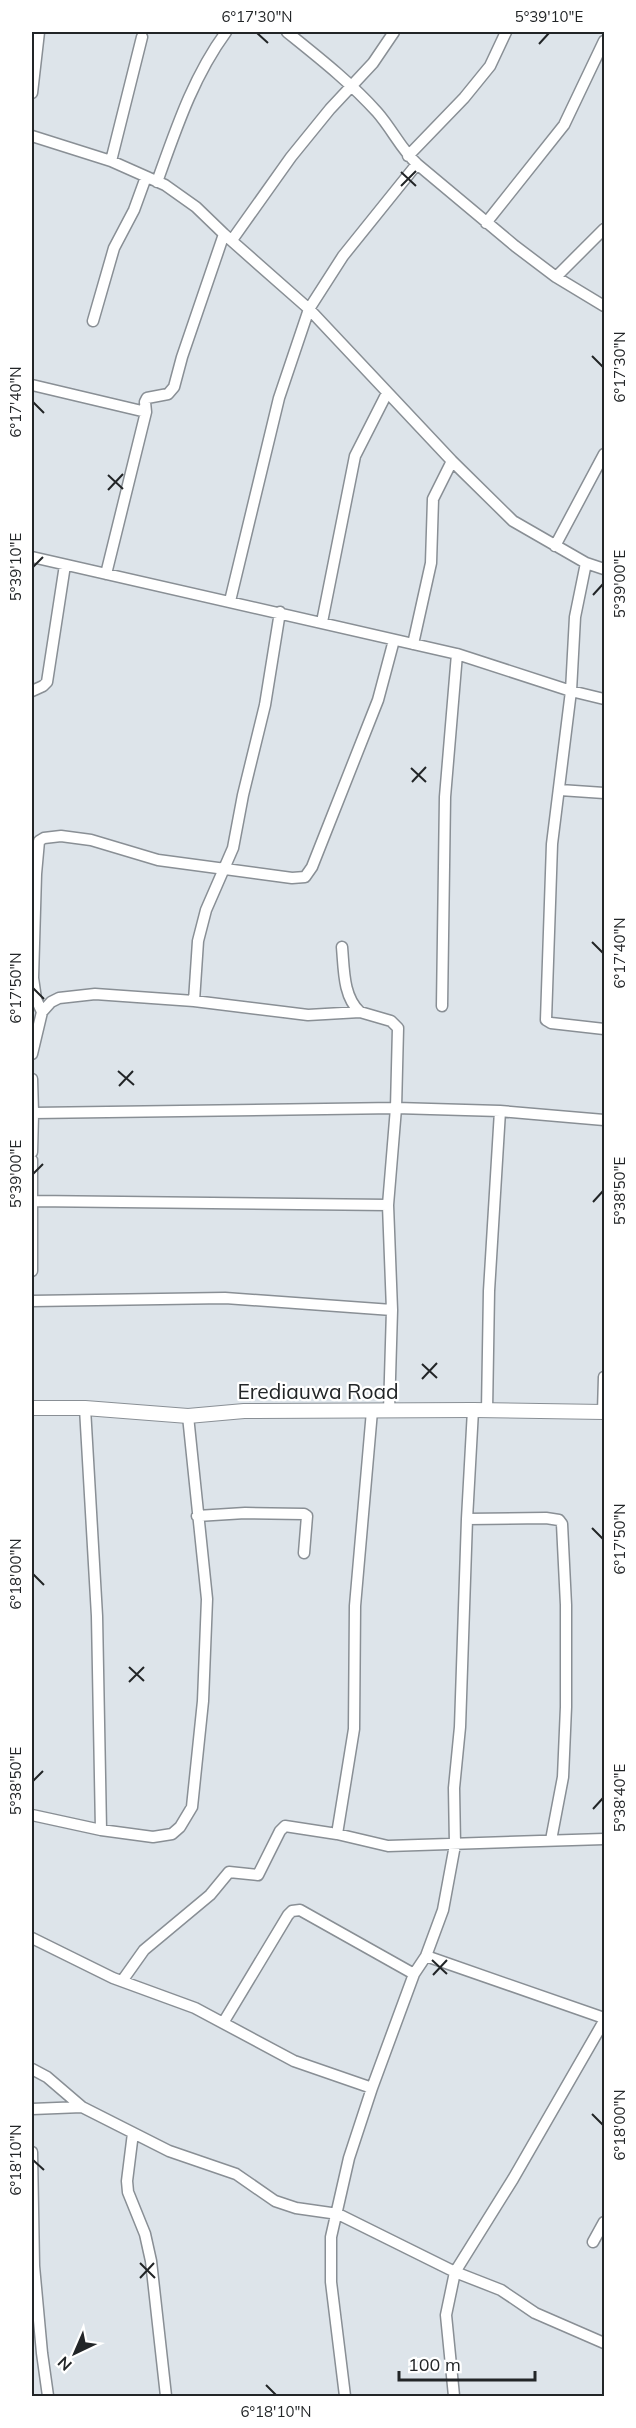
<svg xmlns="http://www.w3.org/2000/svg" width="636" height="2428" viewBox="0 0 636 2428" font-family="Mulish,sans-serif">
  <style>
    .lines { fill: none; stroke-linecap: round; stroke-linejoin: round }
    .minor-casing { stroke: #898f95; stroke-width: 13 }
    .tertiary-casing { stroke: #898f95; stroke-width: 16 }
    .minor { stroke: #fff; stroke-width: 10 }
    .tertiary { stroke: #fff; stroke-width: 14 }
    .ticks { fill: none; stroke: #222527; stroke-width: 2 }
    .labels { text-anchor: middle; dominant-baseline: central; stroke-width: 4.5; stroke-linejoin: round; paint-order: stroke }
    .street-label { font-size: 21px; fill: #222527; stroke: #fff }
    .neatline { fill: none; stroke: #222527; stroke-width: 2 }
    .ticks-label { font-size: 15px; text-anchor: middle; fill: #222527 }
  </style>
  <rect width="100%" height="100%" fill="#dde4ea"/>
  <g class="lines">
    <defs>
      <path id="minor" d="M287 32C318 57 350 82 377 112 392 129 401 149 417 164L515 246 556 277 604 306
        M32 93 39 32
        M32 136 111 161 165 185 196 207 224 234 309 309 452 461 513 521 586 563 604 569
        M408 156 464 98 490 66 506 32
        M111 161 142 37
        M157 182C176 129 193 77 226 32
        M486 223 564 125 604 41
        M232 240 291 157 330 109 373 63 394 32
        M556 277 604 229
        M93 321 114 248 134 210 146 177
        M32 385 146 412
        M555 546 604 454
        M32 557 457 654 571 691 604 699
        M586 563 575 617 571 691 552 844 546 1020 551 1023 604 1029
        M106 574 146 412 145 402 147 398 168 394 174 387 182 357 224 234
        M230 601 279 398 309 309 343 256 417 164
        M322 622 355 456 387 393
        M413 644 431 563 433 499 452 461
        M32 691 43 686 47 682 65 565
        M560 790 604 793
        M342 947C344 969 343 997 360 1012
        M194 1001 198 941 206 910 233 848 243 795 265 705 280 612
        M442 1006 445 797 457 654
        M42 1012 36 999 33 978 36 874 39 841 44 838 61 836 91 840 158 860 292 878 305 877 312 867 378 700 394 640
        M32 1054 42 1012 51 1002 59 998 95 994 194 1001 308 1015 360 1012 391 1021 398 1028 396 1108 388 1205 392 1310 389 1411
        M32 1079 33 1113 32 1152
        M33 1113 396 1108 500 1111 604 1120
        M32 1160V1271
        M33 1201 388 1205
        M32 1301 225 1298 392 1310
        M85 1408 97 1616 101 1830
        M487 1411 489 1291 500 1111
        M603 1412 604 1377
        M197 1516 245 1513 304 1514 307 1516 304 1553
        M467 1519 546 1518 559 1520 562 1524 566 1605V1707L563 1777 551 1840
        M32 1815 101 1830 153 1837 172 1834 180 1827 192 1807 203 1701 207 1599 188 1416
        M337 1834 354 1729 355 1606 372 1411
        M32 1938 113 1978 195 2008 294 2061 372 2088
        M426 1956 604 2018
        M122 1981 144 1950 210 1895 229 1872 258 1875 280 1831 285 1826 337 1834 388 1846 604 1839
        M223 2023 288 1915 292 1911 300 1910 414 1974
        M32 2069 47 2077 82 2107 169 2151 236 2174 275 2201 296 2208 338 2214 455 2272 501 2290 535 2313 604 2343
        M32 2109 82 2107
        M133 2133 127 2181 128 2192 145 2234 151 2261 166 2396
        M32 2152 34 2266 42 2353 48 2396
        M593 2242 604 2222
        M345 2396 331 2282V2237L349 2158 372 2088 414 1974 426 1956 443 1910 455 1845 454 1788 460 1727 467 1519 473 1410
        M454 2396 446 2315 455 2272 513 2179 604 2021"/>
      <path id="tertiary" d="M32 1408H85L188 1416 244 1411 473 1410 604 1412"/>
    </defs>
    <!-- minor casing -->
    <use href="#minor" class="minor-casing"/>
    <!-- tertiary casing -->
    <use href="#tertiary" class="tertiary-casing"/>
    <!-- minor -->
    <use href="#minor" class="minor"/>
    <!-- tertiary -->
    <use href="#tertiary" class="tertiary"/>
  </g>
  <!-- ticks -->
  <path class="ticks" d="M257 33 268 43M539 44 549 33M401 172 416 186M401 186 416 171M592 356 603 367M33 402 44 413M108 475 123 489M108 490 123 474M33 567 43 557M593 595 603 584M411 768 426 782M412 782 426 767M592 942 603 953M33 988 44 999M118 1071 134 1085M119 1086 133 1071M33 1174 43 1164M593 1202 603 1191M422 1364 437 1378M422 1379 437 1363M592 1528 603 1539M33 1574 44 1585M129 1667 144 1681M129 1682 144 1667M33 1781 43 1771M593 1809 603 1798M432 1960 447 1974M433 1975 447 1960M592 2114 603 2125M33 2160 44 2170M140 2263 155 2278M140 2278 154 2263M266 2385 276 2395"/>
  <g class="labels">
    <!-- street labels -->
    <g class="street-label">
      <text x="318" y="1391">Erediauwa Road</text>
    </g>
  </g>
  <!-- border -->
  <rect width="636" height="2428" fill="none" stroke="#ffffff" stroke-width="66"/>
  <!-- north arrow -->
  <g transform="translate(75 2353) rotate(224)" stroke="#ffffff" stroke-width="4.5" paint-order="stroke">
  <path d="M0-4.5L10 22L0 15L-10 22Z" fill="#222527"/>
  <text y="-9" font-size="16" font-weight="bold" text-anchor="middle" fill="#222527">N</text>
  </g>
  <!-- scale -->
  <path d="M399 2371v9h136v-9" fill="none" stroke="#222527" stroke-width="3"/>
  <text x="408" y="2371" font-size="18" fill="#222527" stroke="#ffffff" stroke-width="4.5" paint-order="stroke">100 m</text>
  <rect x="33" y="33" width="570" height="2362" class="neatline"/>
  <g class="ticks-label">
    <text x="257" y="22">6°17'30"N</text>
    <text x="549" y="22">5°39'10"E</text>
    <text transform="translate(620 367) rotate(-90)" y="5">6°17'30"N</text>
    <text transform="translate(16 402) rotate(-90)" y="5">6°17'40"N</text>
    <text transform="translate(16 567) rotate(-90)" y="5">5°39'10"E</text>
    <text transform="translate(620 584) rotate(-90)" y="5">5°39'00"E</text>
    <text transform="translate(620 953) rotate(-90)" y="5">6°17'40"N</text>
    <text transform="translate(16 988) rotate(-90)" y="5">6°17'50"N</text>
    <text transform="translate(16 1174) rotate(-90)" y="5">5°39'00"E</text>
    <text transform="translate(620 1191) rotate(-90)" y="5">5°38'50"E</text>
    <text transform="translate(620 1539) rotate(-90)" y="5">6°17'50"N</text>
    <text transform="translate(16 1574) rotate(-90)" y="5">6°18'00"N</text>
    <text transform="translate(16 1781) rotate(-90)" y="5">5°38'50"E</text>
    <text transform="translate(620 1798) rotate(-90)" y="5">5°38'40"E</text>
    <text transform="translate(620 2125) rotate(-90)" y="5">6°18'00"N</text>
    <text transform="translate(16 2160) rotate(-90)" y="5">6°18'10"N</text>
    <text x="276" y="2417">6°18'10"N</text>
  </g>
</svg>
